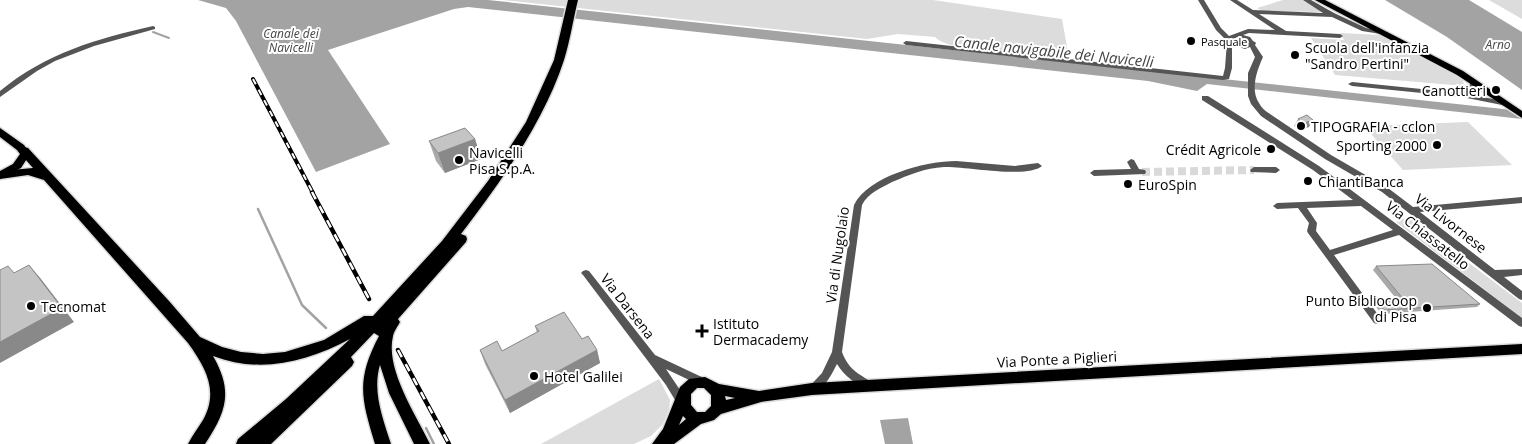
<svg xmlns="http://www.w3.org/2000/svg" width="1522" height="444" viewBox="0 0 1522 444" font-family="'Open Sans',sans-serif">
  <style>
    .green { fill: #dcdcdc }
    .water { fill: #a3a3a3 }
    .lines { fill: none; stroke-linecap: round; stroke-linejoin: round }
    .stream-far1 { stroke: #a3a3a3; stroke-width: 2 }
    .stream { stroke: #a3a3a3; stroke-width: 2.5 }
    .minor-tunnel { stroke: #d9d9d9; stroke-width: 8; stroke-dasharray: 8 4; stroke-linecap: butt }
    .major-casing { stroke: #dbdbdb; stroke-width: 3 }
    .highway-casing { stroke: #dbdbdb; stroke-width: 3 }
    .minor { fill: #555; fill-rule: evenodd }
    .major { fill: #000; fill-rule: evenodd }
    .highway { fill: #000; fill-rule: evenodd }
    .rail-far1-casing { stroke: #000; stroke-width: 4 }
    .rail-casing { stroke: #000; stroke-width: 4.5 }
    .rail-far1 { stroke: #fff; stroke-width: 2; stroke-dasharray: 6; stroke-linecap: butt }
    .rail { stroke: #fff; stroke-width: 2.5; stroke-dasharray: 8; stroke-linecap: butt }
    .wall { fill: #a9a9a9 }
    .shaded-wall { fill: #898989 }
    .building { fill: #c4c4c4; stroke: #898989 }
    .poi-dot { fill: #000; stroke: #fff; stroke-width: 2 }
    .labels { text-anchor: middle; dominant-baseline: central; stroke-width: 4; stroke-linejoin: round; paint-order: stroke }
    .far-poi-label { font-size: 11px; fill: #000; stroke: #fff; text-anchor: start }
    .far-water-label { font-size: 12px; font-style: italic; fill: #444; stroke: #fff }
    .poi-label { font-size: 14px; fill: #000; stroke: #fff; text-anchor: start }
    .street-label { font-size: 14px; fill: #000; stroke: #fff }
    .water-label { font-size: 15px; font-style: italic; fill: #444; stroke: #fff }
  </style>
  <rect width="100%" height="100%" fill="#fff"/>
  <!-- green -->
  <path class="green" d="M503 0H933L1062 19 1068 52 1016 45 1011 52C992 50 947 50 935 37L898 34 867 39Z
    M1283 0H1303L1323 12 1262 11 1257 8Z
    M1489 0H1522V19Z
    M1340 33 1380 35 1453 72 1461 77 1465 86 1335 75 1311 38 1344 40Z
    M1468 122 1512 165 1403 170 1364 126Z
    M1408 217 1522 303V318L1396 222Z
    M659 379 670 400 669 410 663 424 651 436 634 444H541Z"/>
  <!-- water -->
  <path class="water" d="M198 0H488L1522 111V119L1207 84 1197 91 1148 81 468 7 454 9 328 50 390 144 316 172 236 21 226 8Z
    M1385 0H1469L1522 32V90L1447 37Z
    M908 418 913 444H885L880 420Z"/>
  <g class="lines">
    <!-- stream-far1 -->
    <path class="stream-far1" d="M153 32 169 38"/>
    <!-- stream -->
    <path class="stream" d="M258 209 302 305 326 328
      M426 428 434 444"/>
    <!-- minor-tunnel -->
    <path class="minor-tunnel" d="M1142 172 1254 170"/>
    <defs>
      <path id="major" d="M1315 0H1325L1463 71 1522 111V118L1457 75Z
        M0 128 24 145 30 154 21 168 0 179V171L13 164 20 154 17 150 0 137Z
        M1522 344V354L812 395 761 402 721 414 714 420 701 424 674 444H652L663 429 680 387 689 379 705 377 719 384 759 391 812 383ZM697 388H704L711 395V406L705 412H697L691 405V394ZM725 396 735 398 726 400ZM683 416 686 419 679 425Z"/>
      <path id="highway" d="M568 0H578C573 20 570 41 564 60 544 122 500 183 461 234L466 236 467 239 466 242 398 319 400 322C398 326 394 331 393 336 385 369 416 415 430 444H414L389 393 380 365C372 391 383 419 391 444H375C361 398 356 380 379 336L374 333 351 357 354 362 352 366 271 444H236L238 439 286 399 350 339C307 362 260 374 213 356 233 391 227 411 205 444H188C192 436 198 428 203 420 219 391 206 368 188 343L44 180 28 175 0 179V171L33 168 18 151 24 147 28 148 169 301 200 337 222 347 241 352 263 354 285 352 324 340 364 316H373L442 241 488 181 526 122 554 60Z"/>
    </defs>
    <!-- major casing -->
    <use href="#major" class="major-casing"/>
    <!-- highway casing -->
    <use href="#highway" class="highway-casing"/>
    <!-- minor -->
    <path class="minor" d="M1198 0H1204L1221 28 1229 36 1248 29 1275 30 1230 0H1237L1253 10 1323 13 1303 0H1311L1334 13 1366 28 1383 31 1384 32 1381 34 1362 31 1332 17 1259 14 1286 31 1340 34 1343 36 1340 38 1249 33 1243 35 1250 37 1253 41 1255 42 1256 43 1255 45 1263 57C1257 70 1250 90 1259 103 1261 107 1264 110 1267 112L1331 155 1388 188 1413 207 1522 197V203L1420 212 1495 270 1522 269V275L1504 277 1522 291V300L1519 299 1382 192 1325 159 1261 116 1251 104 1248 96V73L1255 57 1250 47 1245 49 1232 45V68L1229 79 1223 80 906 45 903 43 906 41 1223 76 1225 68 1227 41 1216 30ZM1237 37 1245 39 1247 43 1244 45 1233 40Z
      M153 26 155 27V29L94 46 55 61 37 71 0 97V91C46 53 96 39 153 26Z
      M1471 80H1474L1478 82 1477 89 1469 94 1507 102 1511 104 1507 106 1462 97 1352 86 1348 84 1352 82 1461 93 1469 88Z
      M1202 96H1208L1319 166 1522 318V327L1519 326 1399 235 1334 255 1382 320 1380 323 1377 324 1374 323 1308 233 1307 231 1309 223 1298 208 1277 209 1273 206 1277 203 1353 200 1313 170 1202 100ZM1361 206 1393 230 1330 250 1316 231 1317 223 1307 208Z
      M1131 159 1134 160 1139 169 1145 170 1146 172 1145 174 1094 176 1090 173 1094 170 1131 169 1127 162Z
      M956 161 1015 166 1038 163 1042 166C1026 179 966 166 944 167 925 168 909 175 892 182 881 188 868 193 862 205L842 352C846 363 852 370 862 376 867 380 872 381 875 386L874 389 870 390C857 385 844 376 837 364 832 374 821 396 808 392L807 389 822 373 832 352 854 205C868 176 926 161 956 161Z
      M1254 167H1276L1280 170 1276 173 1251 172 1250 170Z
      M586 270 589 271 655 355 706 379 707 382 706 385 702 386 666 369 686 399 687 402 686 405 682 407 678 405 666 385 583 275 581 273 583 271Z"/>
    <!-- major -->
    <use href="#major" class="major"/>
    <!-- highway -->
    <use href="#highway" class="highway"/>
    <defs>
      <path id="rail-far1" d="M253 79 313 193"/>
      <path id="rail" d="M312 192 369 299
        M398 350 449 444"/>
    </defs>
    <!-- rail-far1 casing -->
    <use href="#rail-far1" class="rail-far1-casing"/>
    <!-- rail casing -->
    <use href="#rail" class="rail-casing"/>
    <!-- rail-far1 -->
    <use href="#rail-far1" class="rail-far1"/>
    <!-- rail -->
    <use href="#rail" class="rail"/>
  </g>
  <!-- wall -->
  <path class="wall" d="M1298 119 1309 127 1300 130 1294 126Z
    M475 139 481 159 445 173 436 161 429 141Z
    M1376 266 1480 304 1477 307 1382 314 1375 306 1378 302 1398 301 1373 270Z
    M535 326 582 339 597 350 600 363 510 413 485 364 480 350 502 351 537 333Z"/>
  <!-- shaded-wall -->
  <path class="shaded-wall" d="M1313 120 1309 127 1300 130 1304 123Z
    M475 139 481 159 445 173 438 153Z
    M29 265 41 279 74 322 0 363V342Z
    M597 350 600 363 510 413 505 400Z"/>
  <!-- building -->
  <path class="building" d="M1307 115 1313 120 1304 123 1298 119Z
    M465 128 475 139 438 153 429 141Z
    M1432 264 1480 304 1384 310 1378 302 1404 300 1376 266Z
    M29 265 62 308 0 342V270L8 266 14 273Z
    M564 312 582 339 588 336 597 350 505 400 480 350 497 341 502 351 539 331 535 326Z"/>
  <!-- markers -->
  <g class="poi-dot">
    <circle cx="1191" cy="41" r="5"/>
    <circle cx="1295" cy="55" r="5"/>
    <circle cx="1496" cy="90" r="5"/>
    <circle cx="1301" cy="126" r="5"/>
    <circle cx="1437" cy="145" r="5"/>
    <circle cx="1271" cy="149" r="5"/>
    <circle cx="459" cy="160" r="5"/>
    <circle cx="1308" cy="181" r="5"/>
    <circle cx="1128" cy="184" r="5"/>
    <circle cx="31" cy="306" r="5"/>
    <circle cx="1427" cy="308" r="5"/>
    <path d="M699.5 323.5h5v5h5v5h-5v5h-5v-5h-5v-5h5z"/>
    <circle cx="534" cy="376" r="5"/>
  </g>
  <g class="labels">
    <!-- far-poi labels -->
    <g class="far-poi-label">
      <text x="1201" y="41">Pasquale</text>
    </g>
    <!-- far-water labels -->
    <g class="far-water-label">
      <text x="291" y="33">Canale dei<tspan x="291" dy="14">Navicelli</tspan></text>
      <text x="1498" y="44">Arno</text>
    </g>
    <!-- poi labels -->
    <g class="poi-label">
      <text x="1305" y="47">Scuola dell'infanzia<tspan x="1305" dy="16">"Sandro Pertini"</tspan></text>
      <text x="1486" y="90" text-anchor="end">Canottieri</text>
      <text x="1311" y="126">TIPOGRAFIA - cclon</text>
      <text x="1427" y="145" text-anchor="end">Sporting 2000</text>
      <text x="1261" y="149" text-anchor="end">Crédit Agricole</text>
      <text x="469" y="152">Navicelli<tspan x="469" dy="16">Pisa S.p.A.</tspan></text>
      <text x="1318" y="181">ChiantiBanca</text>
      <text x="1138" y="184">EuroSpin</text>
      <text x="1417" y="300" text-anchor="end">Punto Bibliocoop<tspan x="1417" dy="16">di Pisa</tspan></text>
      <text x="41" y="306">Tecnomat</text>
      <text x="713" y="323">Istituto<tspan x="713" dy="16">Dermacademy</tspan></text>
      <text x="544" y="376">Hotel Galilei</text>
    </g>
    <!-- street labels -->
    <g class="street-label">
      <text transform="translate(1451 223) rotate(38)">Via Livornese</text>
      <text transform="translate(1428 235) rotate(38)">Via Chiassatello</text>
      <text transform="translate(837 255) rotate(-82)">Via di Nugolaio</text>
      <text transform="translate(628 306) rotate(52)">Via Darsena</text>
      <text transform="translate(1057 359) rotate(-3)">Via Ponte a Piglieri</text>
    </g>
    <!-- water labels -->
    <g class="water-label">
      <text transform="translate(1054 51) rotate(6)">Canale navigabile dei Navicelli</text>
    </g>
  </g>
</svg>
